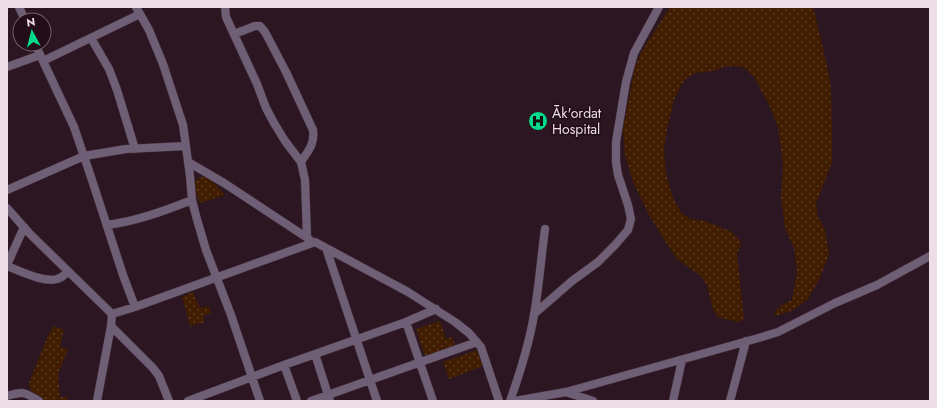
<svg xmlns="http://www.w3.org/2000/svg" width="937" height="408" viewBox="0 0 937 408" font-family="Jost,sans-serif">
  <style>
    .green { fill: url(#green-dots) }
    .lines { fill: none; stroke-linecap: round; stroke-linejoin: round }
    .minor-casing { stroke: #47323c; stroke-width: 9 }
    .minor { stroke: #6e5e76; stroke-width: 8 }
    .labels { text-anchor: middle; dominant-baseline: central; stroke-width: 3; stroke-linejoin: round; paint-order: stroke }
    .poi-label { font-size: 14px; fill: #eddee5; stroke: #220d18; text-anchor: start }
  </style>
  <defs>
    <pattern id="green-dots" width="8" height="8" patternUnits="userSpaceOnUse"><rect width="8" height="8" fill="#401d00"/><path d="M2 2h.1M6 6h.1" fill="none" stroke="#5c3d25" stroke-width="1.8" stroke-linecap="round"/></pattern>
  </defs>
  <rect width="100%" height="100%" fill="#2c1621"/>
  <!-- green -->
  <path class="green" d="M670 7H812L814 10 826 61 831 87 832 138V163L816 203 818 217 825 230 829 254 820 278 808 299 791 311 775 316V312L780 306 792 300 797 272 794 248 785 228 781 197 783 165 778 127 770 107 754 77 744 68 737 66 724 67 713 71 696 73 687 78 681 85 674 100 667 129 664 150 666 172 671 193 681 213 690 219 705 221 732 232 739 239 741 245 737 254 744 318 740 322 719 318 713 310 707 285 701 276 677 259 666 243 649 215 633 182 625 155 623 130 635 67 642 51Z
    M205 176 209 178 225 195 200 203 196 192 194 183C197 179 200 177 205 176Z
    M193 292 200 308 209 306 211 313 203 316 205 322 190 326 182 297Z
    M440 321 446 339 452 337 455 345 425 356 416 329Z
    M54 326 64 330 60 347 68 349 58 374 60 397H67V401H46L31 391 29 383 47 338Z
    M477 350 483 366 449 379 443 362Z"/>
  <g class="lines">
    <defs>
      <path id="minor" d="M19 7 25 20
        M136 7 149 30 163 64 183 125 190 176 192 200 196 216 206 250 231 315 260 401
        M225 7 226 17 257 84 266 108 274 123 285 141 301 162 305 180 307 237
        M234 34 255 26H260L265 32 286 72 313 130C315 144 308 151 301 162
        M91 38 109 69 117 90 135 149
        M35 44 74 127 90 174 123 275 135 307
        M43 61 140 14
        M7 67 40 55
        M188 162 224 183 309 239
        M7 190 84 156 126 149 186 146
        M7 208 29 233 112 314 111 326 153 368 159 376 169 401
        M107 225C137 221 164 211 192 200
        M326 248 377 401
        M7 265 24 227
        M7 266C20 271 44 283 57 279 62 278 65 274 68 272
        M112 314 135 307 315 242 408 292 455 322 469 333 481 347 499 401
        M534 314 572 281 598 262 615 245 628 230 631 219 628 205 618 175 616 162V142L626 82 634 53 659 7
        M406 322 433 401
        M315 354 330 401
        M284 365 297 401
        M566 392 593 401
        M7 396C24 391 24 392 39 401
        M97 401 111 326
        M188 401 284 365 406 322 436 309
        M311 401 477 342
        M510 401C520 373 529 344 534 315 539 287 541 258 545 229
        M515 401 566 392 762 337 778 332 835 303 877 285 930 256
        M673 401 682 360
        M730 401 746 341"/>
    </defs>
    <!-- minor casing -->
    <use href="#minor" class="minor-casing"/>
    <!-- minor -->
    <use href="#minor" class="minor"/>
  </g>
  <!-- icons -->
  <defs>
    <symbol id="hospital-disc" viewBox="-11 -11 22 22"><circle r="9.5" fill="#03d98b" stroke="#220d18"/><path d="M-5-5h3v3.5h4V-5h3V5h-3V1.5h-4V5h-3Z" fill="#111"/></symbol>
  </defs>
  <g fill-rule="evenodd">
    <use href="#hospital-disc" x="527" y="110" width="22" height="22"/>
  </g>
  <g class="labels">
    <!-- poi labels -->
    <g class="poi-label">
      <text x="552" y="113">Āk'ordat<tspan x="552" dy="16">Hospital</tspan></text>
    </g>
  </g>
  <!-- border -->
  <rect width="937" height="408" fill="none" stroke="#eddee5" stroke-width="16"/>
  <!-- north arrow -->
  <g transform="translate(32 32) rotate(353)"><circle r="19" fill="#220d18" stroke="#73616a"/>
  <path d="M0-3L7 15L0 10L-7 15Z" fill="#03d98b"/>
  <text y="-6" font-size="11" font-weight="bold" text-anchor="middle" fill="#eddee5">N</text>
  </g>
</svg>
